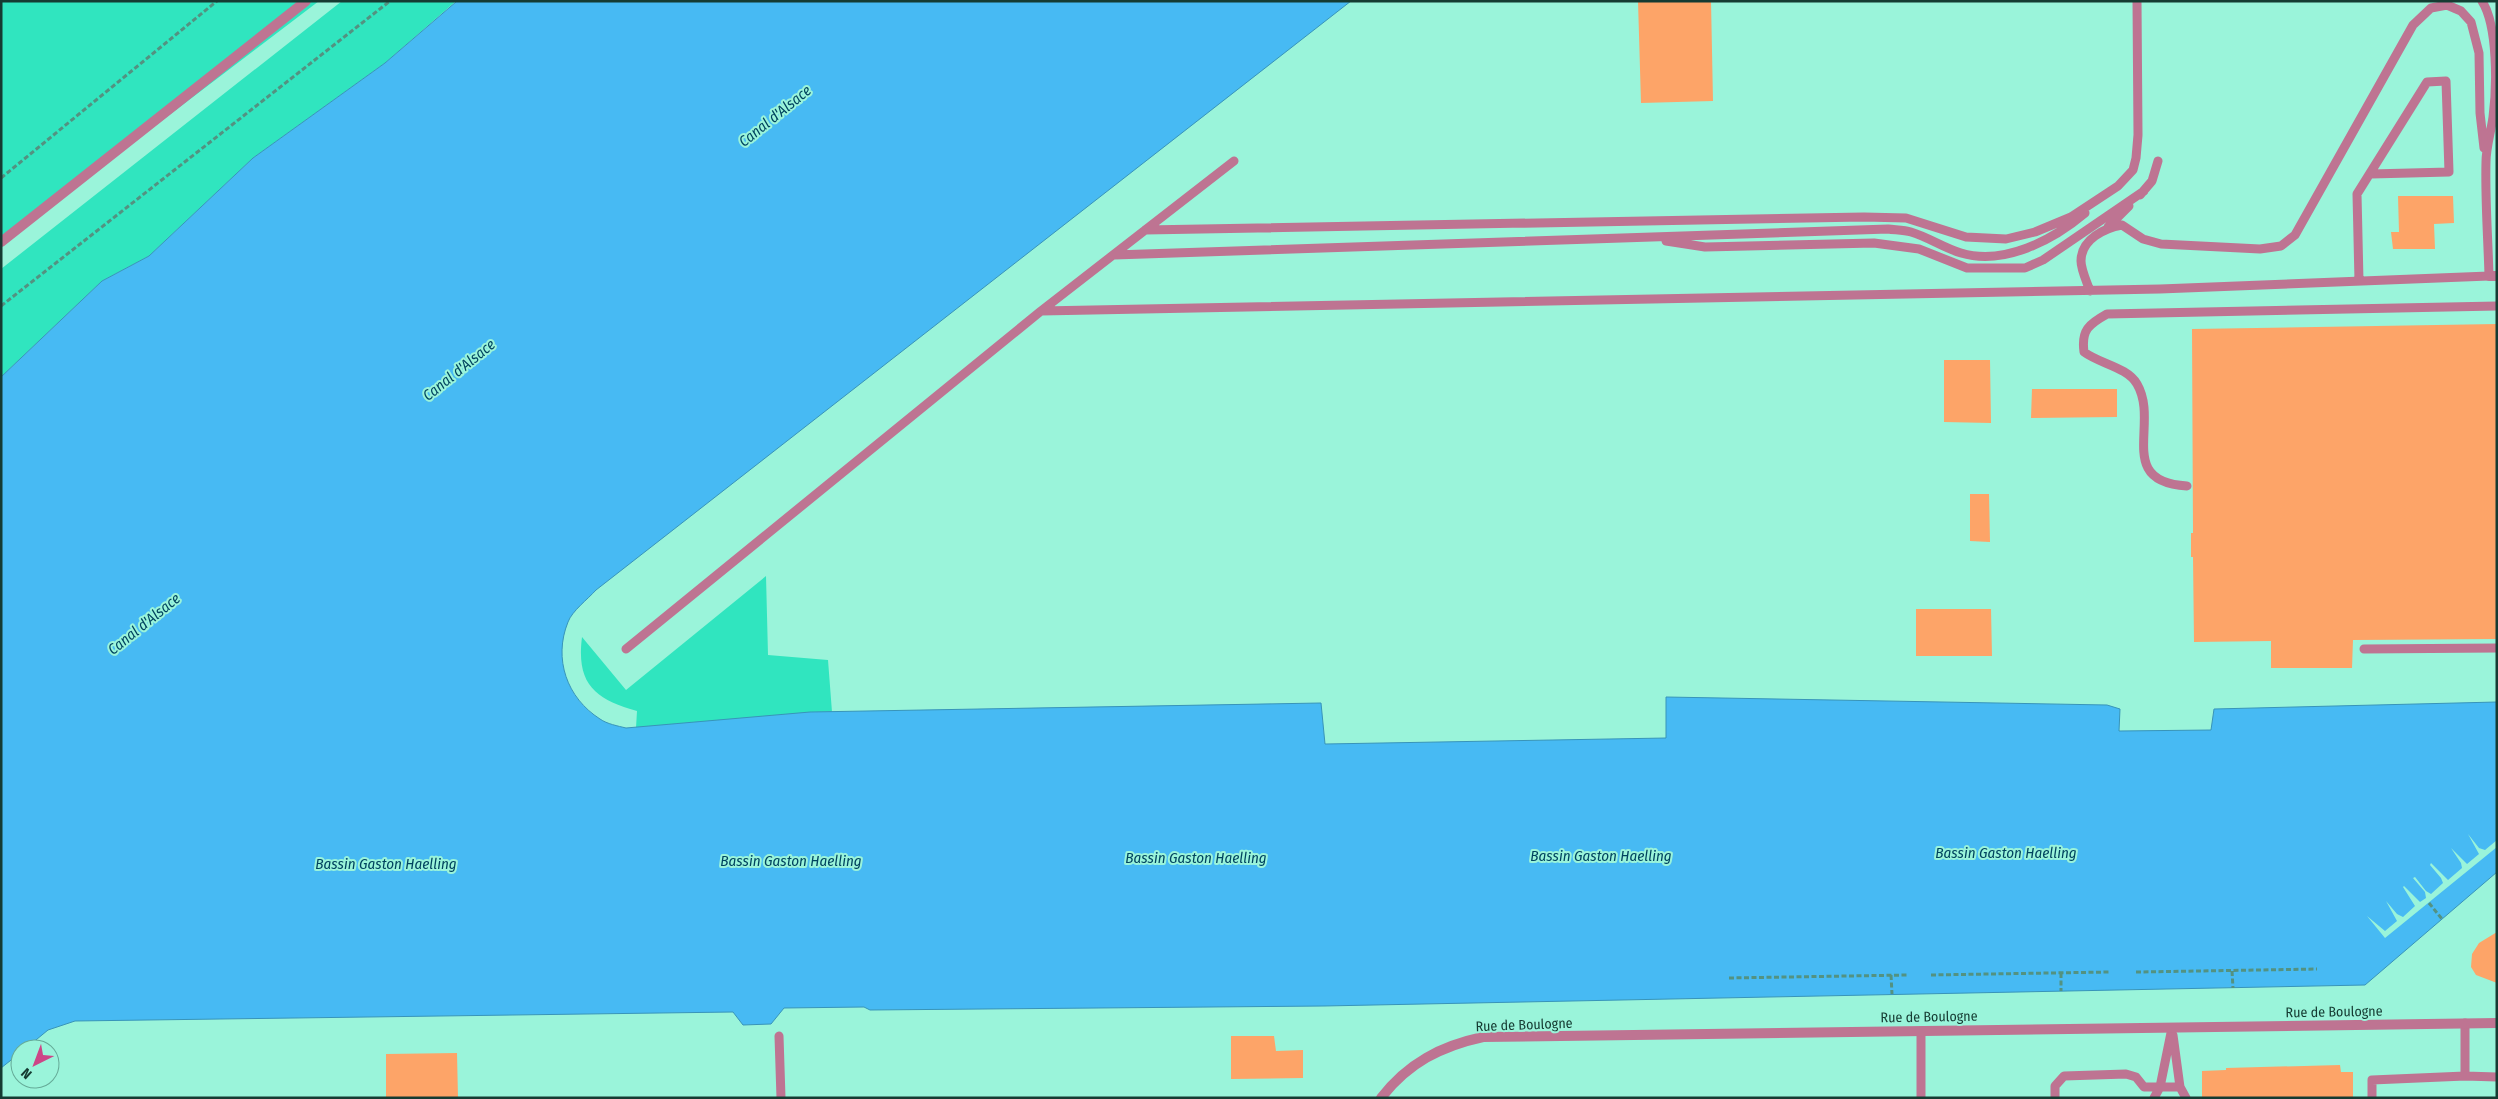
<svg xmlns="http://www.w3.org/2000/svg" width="2498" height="1099" viewBox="0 0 2498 1099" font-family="'Fira Sans Condensed',sans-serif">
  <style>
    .green { fill: #30e5bf }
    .water { fill: #47baf3; stroke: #3894b9 }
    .pier { fill: #9af4da }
    .building { fill: #fda468 }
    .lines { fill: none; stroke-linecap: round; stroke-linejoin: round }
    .path { stroke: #539281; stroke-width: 3; stroke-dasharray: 5 2.5; stroke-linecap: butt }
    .service { stroke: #be7492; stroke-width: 9 }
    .minor { stroke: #be7492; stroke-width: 10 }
    .labels { text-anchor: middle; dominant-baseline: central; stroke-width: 4; stroke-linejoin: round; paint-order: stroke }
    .street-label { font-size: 14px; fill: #153b32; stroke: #9af4da }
    .water-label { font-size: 15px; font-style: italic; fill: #00435f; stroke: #9af4da }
  </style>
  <rect width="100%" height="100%" fill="#9af4da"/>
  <!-- green -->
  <path class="green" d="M1 1H319L1 243Z
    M342 1H456L385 63 253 158 149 256 102 281 1 377V269Z
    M766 576 768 655 828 660 832 712 636 728 637 711C595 699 576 684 582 637L626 690Z"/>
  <!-- water -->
  <path class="water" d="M457 1H1351L596 590C588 599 572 611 568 622 553 659 567 698 600 719 607 724 618 726 626 728L810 712 1321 703 1325 744 1666 738V697L2107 705 2120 709 2119 731 2211 730 2214 709 2497 702V872L2365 985 1324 1006 870 1010 864 1007 784 1008 771 1024 743 1025 733 1012 75 1021 48 1030 25 1049H20V1053L1 1068V377L102 281 149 256 253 158 385 63Z"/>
  <!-- pier -->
  <path class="pier" d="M2468 834 2479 848 2485 850 2497 840V847L2385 938 2367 916 2385 931 2397 921 2386 901 2397 914 2403 917 2415 906 2403 887 2404 886 2420 902 2426 898 2425 892 2413 878 2415 877 2426 891 2431 894 2443 883 2441 878 2430 865 2431 863 2448 880 2462 868 2461 863 2451 848 2467 864 2479 854Z"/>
  <!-- building -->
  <path class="building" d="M1638 1H1711L1713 101 1641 103Z
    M2398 196H2453L2454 223 2434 224 2435 249H2393L2391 232H2399Z
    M2497 324V639L2353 640 2352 668H2271V641L2194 642 2193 557H2191V533H2193L2192 329Z
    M1944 360H1990L1991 423 1944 422Z
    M2032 389H2117V417L2031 418Z
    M1970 494H1989L1990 542 1970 541Z
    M1916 609H1991L1992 656H1916Z
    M2497 932V983L2476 975 2471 967 2472 954 2479 943Z
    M1231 1036H1274L1276 1051 1303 1050V1078L1231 1079Z
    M457 1053 458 1098H386V1054Z
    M2340 1065 2341 1072H2353V1098H2202V1071L2226 1070V1068Z"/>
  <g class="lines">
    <!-- path -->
    <path class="path" d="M1 178 217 1
      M1 306 390 1
      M2429 903 2442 919
      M2232 971 2233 988
      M2136 972 2317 969
      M2061 973V991
      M1891 975 1892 994
      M1931 975 2110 972
      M1729 978 1908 975"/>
    <!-- service -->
    <path class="service" d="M2140 195 2152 181 2158 161
      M2108 227 2129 206
      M1145 230 1864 217 1906 218 1966 237 2006 239 2035 232 2071 217 2118 186 2133 170 2136 158 2138 135 2137 1
      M1666 241 1705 247 1874 243 1919 249 1967 268H2025L2043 260 2144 191
      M1114 255 1888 229C1895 230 1904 230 1911 232 1928 237 1944 248 1961 253 2004 266 2053 240 2085 213
      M2359 281 2357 194 2427 82 2446 81 2449 172 2371 174
      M2090 291C2087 282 2081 270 2081 261 2081 239 2105 228 2122 225L2143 239 2161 244 2260 249 2281 246 2295 235 2413 25 2431 8 2447 5 2461 11 2471 22 2479 53 2480 113 2484 148
      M1041 311 1234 161
      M2187 486C2115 482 2160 423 2137 384 2127 367 2100 364 2084 352 2081 330 2089 324 2107 314L2497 306
      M626 649 1041 311 2160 289 2489 276C2488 238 2485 200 2486 162 2486 147 2491 132 2493 117 2497 87 2498 26 2482 1
      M2364 649 2497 648
      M2173 1035 2180 1087 2186 1098
      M779 1036 781 1098
      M2465 1076 2497 1077
      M1921 1098V1031
      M2055 1098V1086L2064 1076 2126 1074 2136 1077 2144 1087H2180
      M2154 1098 2160 1087 2172 1028
      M2372 1098V1080L2465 1076V1023"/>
    <!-- minor -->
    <path class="minor" d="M1 242 306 1
      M2489 276H2497
      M1381 1098C1408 1063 1441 1046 1483 1037L2497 1023"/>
  </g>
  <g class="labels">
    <!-- street labels -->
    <g class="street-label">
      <text transform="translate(2334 1012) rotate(-1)">Rue de Boulogne</text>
      <text transform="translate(1929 1017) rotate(-1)">Rue de Boulogne</text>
      <text transform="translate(1524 1025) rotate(-2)">Rue de Boulogne</text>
    </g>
    <!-- water labels -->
    <g class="water-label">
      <text transform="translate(775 116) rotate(-39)">Canal d'Alsace</text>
      <text transform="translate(459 370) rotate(-39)">Canal d'Alsace</text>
      <text transform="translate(144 624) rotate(-39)">Canal d'Alsace</text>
      <text x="2006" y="853">Bassin Gaston Haelling</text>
      <text x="1601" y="856">Bassin Gaston Haelling</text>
      <text x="1196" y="858">Bassin Gaston Haelling</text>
      <text x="791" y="861">Bassin Gaston Haelling</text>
      <text x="386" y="864">Bassin Gaston Haelling</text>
    </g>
  </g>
  <!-- border -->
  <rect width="2498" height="1099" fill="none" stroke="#153b32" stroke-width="5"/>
  <!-- north arrow -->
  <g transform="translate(35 1064) rotate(222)"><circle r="24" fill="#9af4da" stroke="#65aa97"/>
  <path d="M0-4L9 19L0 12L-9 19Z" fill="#cc4687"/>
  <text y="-8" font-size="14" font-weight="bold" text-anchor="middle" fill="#153b32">N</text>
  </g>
</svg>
